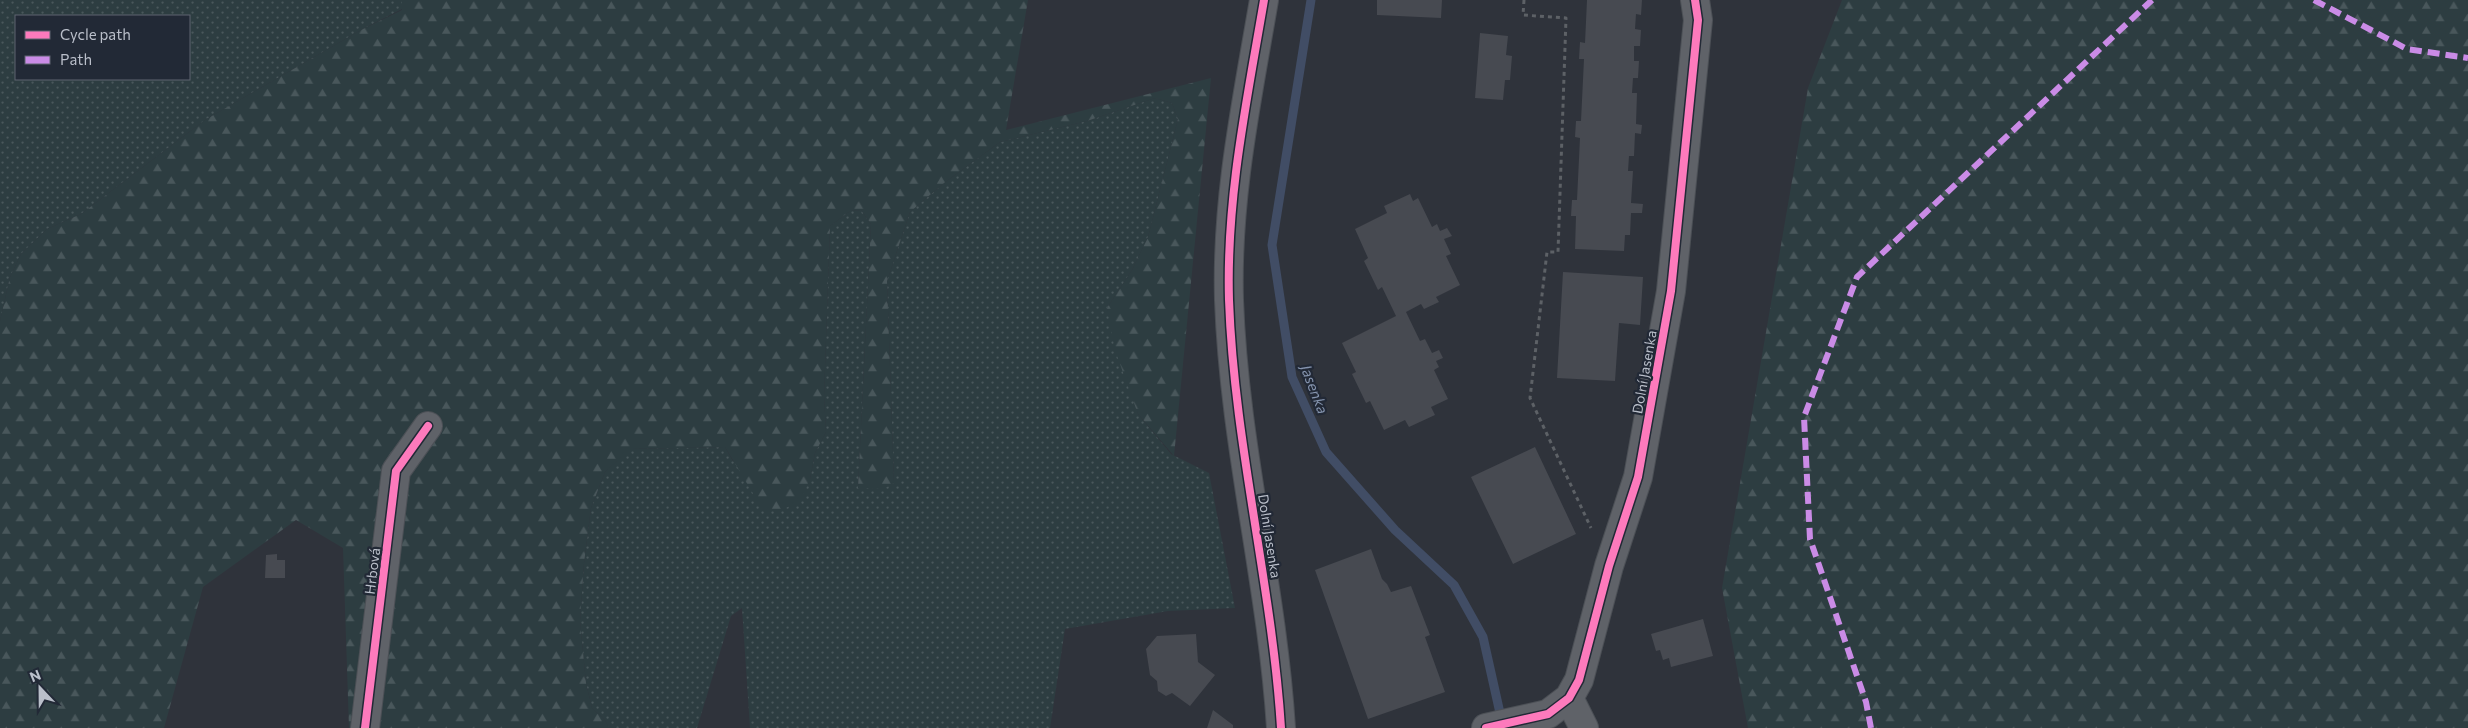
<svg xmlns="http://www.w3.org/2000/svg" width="2468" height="728" viewBox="0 0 2468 728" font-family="Commissioner,sans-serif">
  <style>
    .grass { fill: url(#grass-dots); fill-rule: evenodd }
    .forest { fill: url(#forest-firs) }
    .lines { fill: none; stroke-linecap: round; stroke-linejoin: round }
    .stream { stroke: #414d65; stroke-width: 9 }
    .building { fill: #474a51 }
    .minor-casing { stroke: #4c5056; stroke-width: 30 }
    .path { stroke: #5d6166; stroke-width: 3; stroke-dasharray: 4 4; stroke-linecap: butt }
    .minor { stroke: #5f6268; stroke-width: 28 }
    .quiet { stroke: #ca8be6; stroke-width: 6; stroke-dasharray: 12 6; stroke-linecap: butt }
    .cycleway-casing { stroke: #222936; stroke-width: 11 }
    .cycleway { stroke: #fd7abc; stroke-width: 8 }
    .labels { text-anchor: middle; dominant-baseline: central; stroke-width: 4.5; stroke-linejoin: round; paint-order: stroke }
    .street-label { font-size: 14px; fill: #babfca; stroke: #222936 }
    .water-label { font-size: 15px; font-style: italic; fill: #8594ae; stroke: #222936 }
  </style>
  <defs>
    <pattern id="grass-dots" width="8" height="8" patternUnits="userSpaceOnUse" patternTransform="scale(1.25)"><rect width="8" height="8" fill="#2d3d41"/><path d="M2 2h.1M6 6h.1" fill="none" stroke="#49575b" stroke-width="1.8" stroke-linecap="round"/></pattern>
    <pattern id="forest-firs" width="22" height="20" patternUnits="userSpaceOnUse" patternTransform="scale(1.25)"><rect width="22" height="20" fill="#2d3d41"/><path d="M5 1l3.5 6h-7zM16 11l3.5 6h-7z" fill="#49575b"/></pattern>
  </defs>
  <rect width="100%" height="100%" fill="#2f333b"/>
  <!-- grass -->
  <path class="grass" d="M0 0H402V9L361 30 205 120 81 214 47 229 21 254 10 277 0 321ZM16 16H189V79H16Z
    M1155 98 1172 103 1178 119 1148 237 1132 270 1107 308 1138 414 1171 454 1209 473 1235 608 1168 611 1065 629 1050 728H750L742 608 731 616 697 728H609L605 720 592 708 586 683 580 621 584 563 591 508 605 472 629 449 725 447 733 461 810 479 815 453 826 432 824 396 830 226 850 211 861 210 871 224 858 488 894 483 887 281 910 212 944 183 1000 142 1087 121Z"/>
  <!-- forest -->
  <path class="forest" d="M402 0H1028L1006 130 1211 78 1174 456 1138 414 1115 350 1107 308 1132 270 1148 237 1178 119 1172 103 1155 98 1087 121 1000 142 944 183 910 212 887 281 894 483 883 489 858 488 871 224 861 210 850 211 830 226 824 396 826 432 815 453 810 479 801 500 784 509 763 510 725 447 630 449 605 472 591 508 584 563 580 621 586 683 592 708 605 720 609 728H349L343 548 296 520 203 587 164 728H0V321L10 277 21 254 47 229 81 214 205 120 361 30 402 10Z
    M1842 0H2468V728H1748L1722 588 1808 88Z"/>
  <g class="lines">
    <!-- stream -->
    <path class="stream" d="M1311 0 1272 245 1292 377 1326 452 1395 530 1454 585 1483 637 1502 722"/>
  </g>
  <!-- building -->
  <path class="building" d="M1377 0H1442L1441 18 1377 15Z
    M1587 0H1642L1641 15 1636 14 1635 29 1641 30 1640 46H1634V61H1639L1638 78H1633L1632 93H1637L1636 124 1642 125 1641 134 1635 133 1634 156H1629L1628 171H1633L1631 203 1643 204 1642 213H1631L1630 235H1625L1624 251 1575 249 1576 216H1571L1572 200H1577L1580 138 1575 137 1576 121H1581L1584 59H1579L1580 42 1585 43Z
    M1480 33 1508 36 1506 55 1512 56 1510 80H1505L1503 100 1475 98Z
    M1410 194 1413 201 1418 198 1432 227 1437 224 1440 231 1447 228 1452 236 1444 239 1451 254 1446 256 1460 285 1436 297 1439 302 1424 309 1421 304 1406 312 1420 341 1425 339 1432 353 1439 350 1443 358 1436 361 1439 367 1434 370 1448 399 1431 407 1435 415 1409 427 1405 420 1384 430 1370 401 1366 403 1352 374 1356 372 1342 343 1396 316 1382 287 1378 290 1364 261 1368 258 1355 229 1387 213 1384 206Z
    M1563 272 1643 277 1640 325 1619 323 1615 381 1557 378Z
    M1535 447 1576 534 1513 564 1471 477Z
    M1371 549 1382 579 1387 584 1391 592 1411 586 1430 635 1425 637 1445 692 1368 719 1315 570Z
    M277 554V560H285V578H265L266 555Z
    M1703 619 1713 656 1671 667 1669 658 1663 660 1660 650 1656 651 1651 634Z
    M1196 634 1198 662 1215 675 1190 706 1172 693 1166 696 1158 691 1157 681 1150 675 1146 649 1157 636Z
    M1213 710 1233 725V728H1207Z"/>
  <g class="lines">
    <defs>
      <path id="minor" d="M1264 0C1247 100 1226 198 1229 300 1234 444 1272 585 1281 728
        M1569 698 1584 728
        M365 728 396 471 428 426
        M1486 728 1548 714 1569 698 1579 680 1609 566 1638 477 1671 291 1698 20 1695 0"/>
    </defs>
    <!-- minor casing -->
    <use href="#minor" class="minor-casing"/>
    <!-- path -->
    <path class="path" d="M1524 0 1523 15 1566 18 1558 252H1547L1530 398 1591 528"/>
    <!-- minor -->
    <use href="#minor" class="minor"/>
    <!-- quiet -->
    <path class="quiet" d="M2314 0 2407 49 2468 58
      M1871 728 1866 702 1810 539 1804 417 1857 277 2152 0"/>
    <defs>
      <path id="cycleway" d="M1264 0C1247 100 1226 198 1229 300 1234 444 1272 585 1281 728
        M365 728 396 471 428 426
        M1486 728 1548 714 1569 698 1579 680 1609 566 1638 477 1671 291 1698 20 1695 0"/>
    </defs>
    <!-- cycleway casing -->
    <use href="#cycleway" class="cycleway-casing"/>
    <!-- cycleway -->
    <use href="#cycleway" class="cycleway"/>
  </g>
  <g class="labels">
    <!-- street labels -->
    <g class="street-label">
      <text transform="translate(1644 372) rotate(-80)">Dolní Jasenka</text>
      <text transform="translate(1270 536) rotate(81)">Dolní Jasenka</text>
      <text transform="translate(372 571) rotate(-83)">Hrbová</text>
    </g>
    <!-- water labels -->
    <g class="water-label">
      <text transform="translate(1315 389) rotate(69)">Jasenka</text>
    </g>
  </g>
  <!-- legend -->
  <rect x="15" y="15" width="175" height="65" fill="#222936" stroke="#5f6571"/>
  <rect x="25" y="31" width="25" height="8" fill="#fd7abc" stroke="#5f6571"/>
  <text x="60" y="40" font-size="15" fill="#babfca">Cycle path</text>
  <rect x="25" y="56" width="25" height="8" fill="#ca8be6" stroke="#5f6571"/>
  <text x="60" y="65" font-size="15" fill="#babfca">Path</text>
  <!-- north arrow -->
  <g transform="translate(40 688) rotate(338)" stroke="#222936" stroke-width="4" paint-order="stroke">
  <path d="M0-4L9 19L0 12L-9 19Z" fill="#babfca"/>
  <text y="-8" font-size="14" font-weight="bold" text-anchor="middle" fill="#babfca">N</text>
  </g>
</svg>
